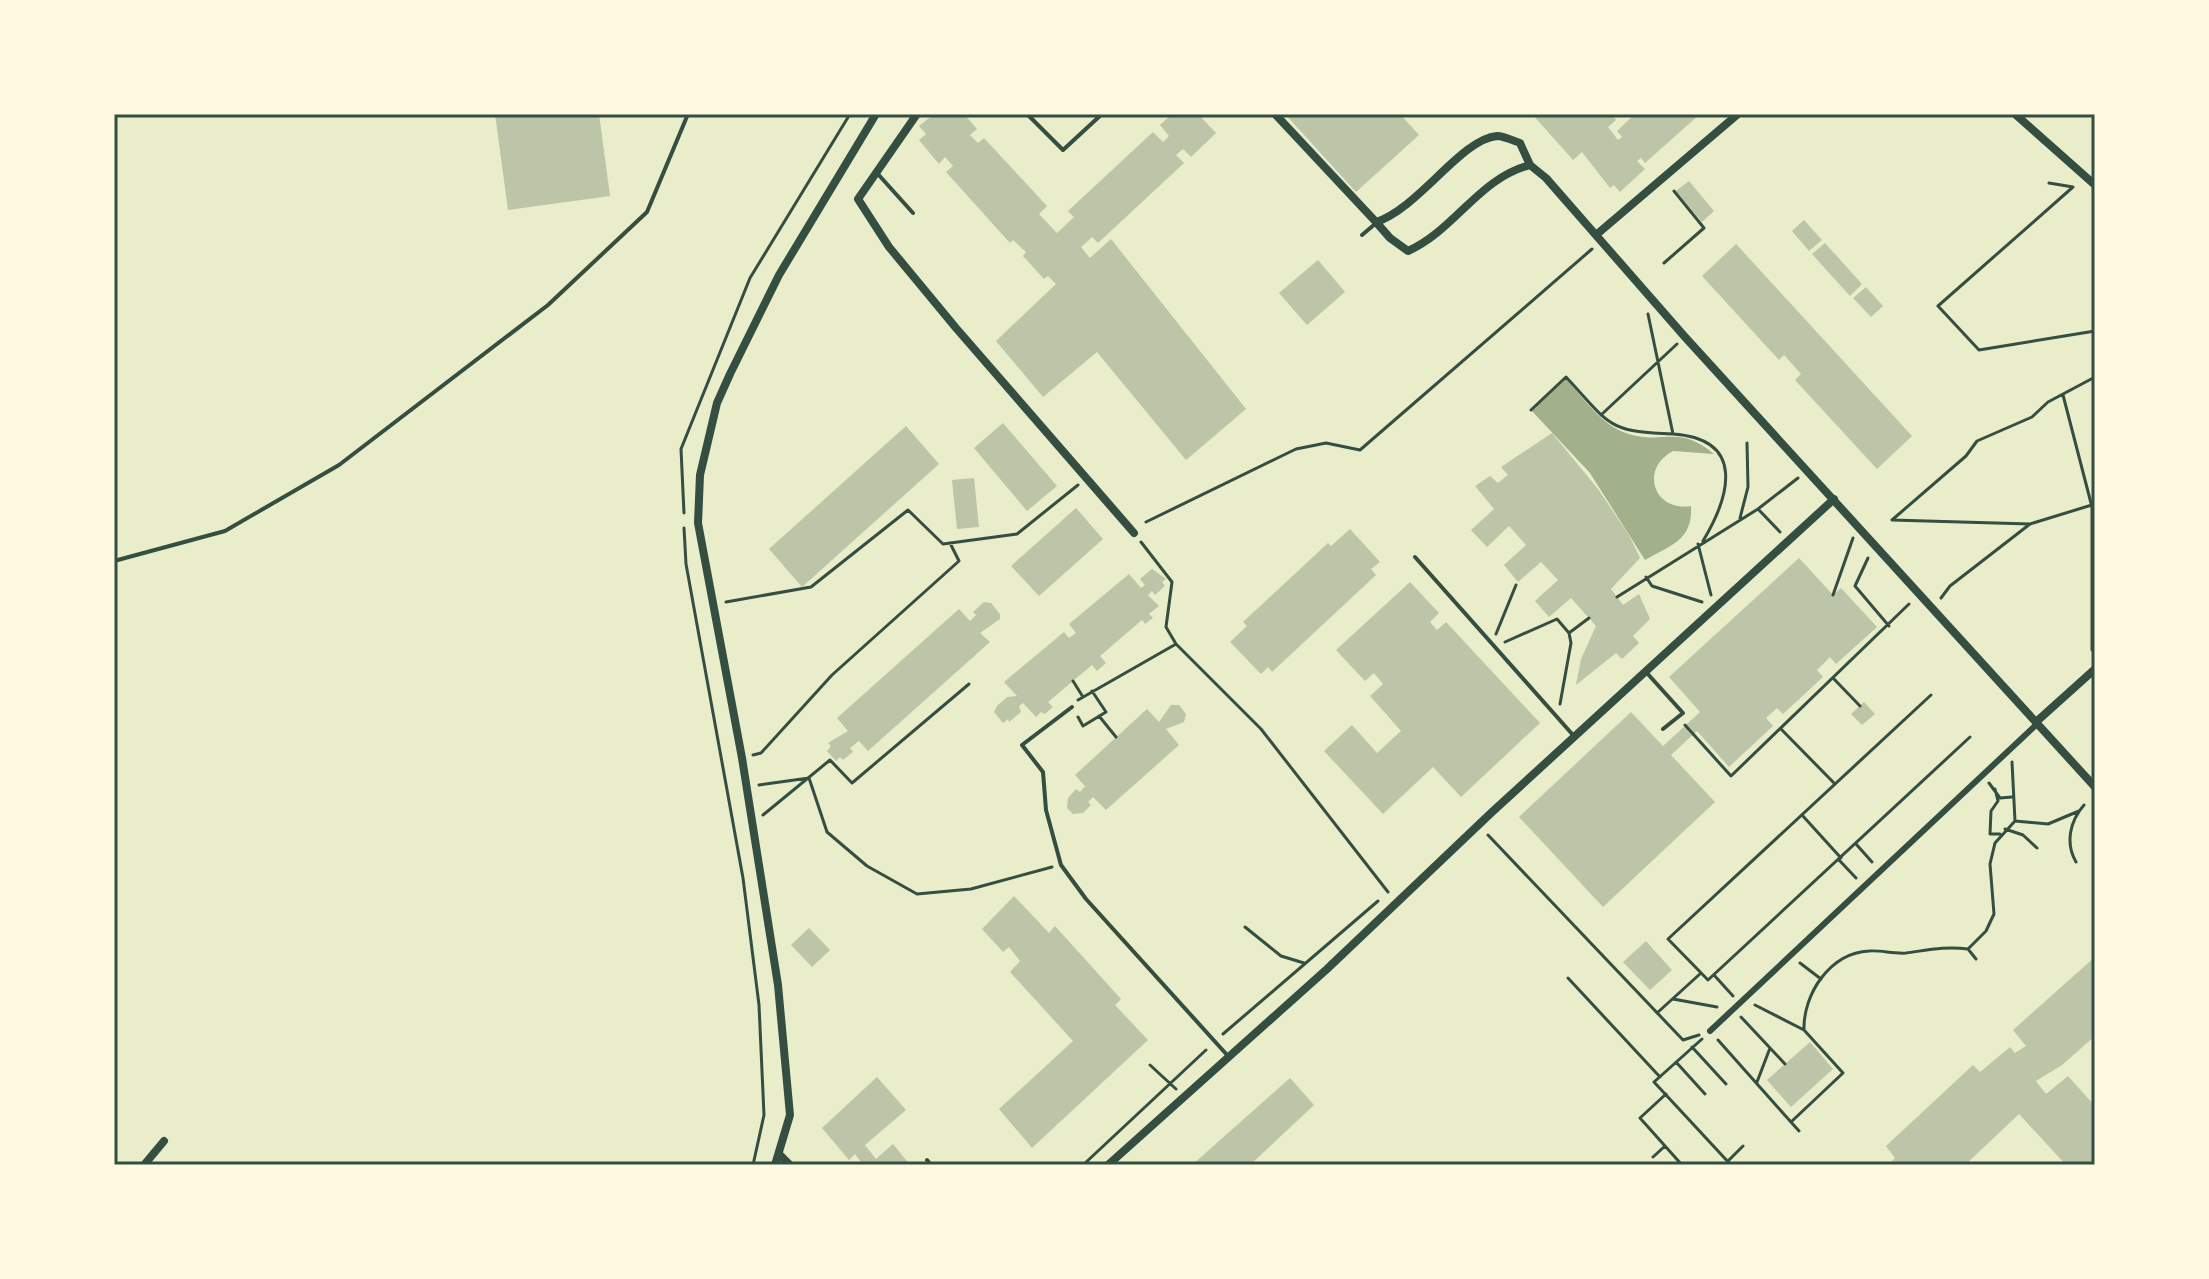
<svg xmlns="http://www.w3.org/2000/svg" width="2209" height="1279" viewBox="0 0 2209 1279" font-family="Quicksand,sans-serif">
  <style>
    .water { fill: #a3b18a }
    .building { fill: #bcc5a7 }
    .lines { fill: none; stroke-linecap: round; stroke-linejoin: round }
    .path { stroke: #344e41; stroke-width: 3 }
    .service { stroke: #344e41; stroke-width: 4 }
    .pedestrian { stroke: #344e41; stroke-width: 6 }
    .minor { stroke: #344e41; stroke-width: 8 }
    .neatline { fill: none; stroke: #344e41; stroke-width: 3 }
  </style>
  <rect width="100%" height="100%" fill="#e9edc9"/>
  <!-- water -->
  <path class="water" d="M1566 379C1583 397 1601 425 1626 433 1663 446 1677 423 1714 454L1673 451C1639 469 1654 512 1691 506 1693 540 1671 545 1645 560L1590 473 1531 410Z"/>
  <!-- building -->
  <path class="building" d="M495 114H599L610 196 508 210Z
    M934 114H964L977 129 970 135 978 143 984 138 1047 206 1039 214 1057 233 1074 217 1068 211 1153 132 1163 142 1169 136 1160 125 1172 114H1198L1216 133 1191 157 1183 149 1176 155 1184 163 1098 243 1092 237 1081 247 1090 258 1111 239 1246 409 1186 460 1097 352 1043 397 996 341 1056 284 1048 276 1044 279 1023 256 1026 252 1013 240 1010 243 946 172 953 166 945 157 939 164 919 140 926 134 919 126Z
    M1285 114H1400L1419 135 1356 192Z
    M1532 114H1612L1616 120 1608 127 1618 140 1622 137 1617 131 1635 114H1700L1645 163 1641 158 1637 161 1645 169 1620 192 1614 185 1610 188 1582 152 1573 160Z
    M1689 181 1714 211 1702 222 1676 191Z
    M1804 220 1822 240 1809 251 1792 231Z
    M1825 243 1862 284 1850 296 1812 254Z
    M1736 244 1912 436 1877 469 1795 380 1801 374 1793 365 1784 355 1779 360 1702 276Z
    M1318 260 1345 292 1307 325 1279 293Z
    M1866 287 1883 306 1871 317 1853 298Z
    M1003 423 1057 486 1027 511 974 448Z
    M906 426 939 464 802 587 769 549Z
    M1552 433 1598 489 1629 535 1640 558 1611 589 1623 605 1639 594 1650 619 1633 636 1639 643 1622 659 1616 653 1576 685 1581 659 1596 626 1571 598 1549 617 1535 601 1558 580 1541 562 1518 582 1504 565 1526 545 1509 526 1487 547 1471 530 1494 509 1475 486 1490 476 1498 483 1508 475 1501 467Z
    M974 478 979 527 957 529 952 480Z
    M1076 508 1103 539 1039 596 1011 566Z
    M1350 529 1380 562 1371 569 1376 575 1272 672 1268 667 1261 674 1230 642 1247 626 1243 622 1328 543 1331 546Z
    M1799 558 1833 595 1841 588 1877 627 1836 664 1830 657 1817 670 1823 677 1783 714 1777 708 1766 718 1773 726 1729 767 1697 731 1671 755 1715 802 1603 907 1519 817 1631 712 1663 746 1700 712 1669 677Z
    M1152 569 1166 579 1162 582 1165 586 1155 595 1152 591 1148 595 1159 606 1149 614 1153 618 1145 624 1142 620 1100 656 1106 663 1097 671 1092 665 1048 702 1053 707 1045 714 1041 712 1036 717 1023 703 1019 706 1021 712 1009 722 1008 719 1003 723 994 712 997 706 1007 697 1017 696 1004 682 1064 632 1069 638 1076 633 1069 624 1129 574 1141 588 1145 585 1140 579Z
    M1410 582 1439 613 1430 622 1437 630 1446 622 1540 723 1461 797 1433 767 1383 814 1324 751 1352 725 1377 753 1401 731 1370 696 1383 684 1374 673 1365 681 1336 650Z
    M984 602 991 603 1000 614V619L980 633 990 642 868 751 859 741 850 748 853 752 843 760 840 757 836 761 827 751 831 746 828 743 848 731 837 718 959 609 970 621 976 615 973 612Z
    M1864 702 1875 714 1862 725 1851 714Z
    M1171 705H1179L1186 714 1184 722 1166 729 1179 745 1106 810 1093 797 1088 802 1091 805 1083 813 1073 814 1067 808 1068 798 1076 789 1080 792 1085 786 1075 775 1147 709 1159 722Z
    M1014 896 1049 933 1055 926 1121 999 1115 1005 1148 1040 1032 1148 999 1109 1073 1041 1010 972 1020 961 1009 947 1003 952 982 929Z
    M809 928 830 950 812 967 791 945Z
    M1646 941 1672 970 1650 990 1623 962Z
    M2095 957V1036L2062 1065 2036 1081 2046 1094 2068 1076 2095 1106V1165H2066L2019 1114 1965 1165H1888L1895 1158 1886 1146 1973 1065 1980 1072 2010 1047 2015 1053 2026 1046 2013 1030Z
    M1810 1042 1833 1069 1791 1107 1767 1080Z
    M877 1077 906 1110 865 1145 876 1159 893 1144 910 1165H863L855 1154 849 1160 822 1128Z
    M1290 1078 1314 1105 1250 1165H1192Z"/>
  <g class="lines">
    <!-- path -->
    <path class="path" d="M2049 183 2073 187
      M2073 187 1938 306 1979 350 2095 331
      M1664 263 1704 228 1674 191
      M1648 314 1673 434C1746 439 1730 496 1703 541
      M2095 377 2048 402 2032 417 1977 441 1966 456 1892 520 2030 524 2095 504
      M2063 395 2092 507
      M1531 410 1566 377C1610 424 1606 432 1673 434
      M1601 415 1677 344
      M1758 509 1780 532
      M684 513 681 449 750 278 850 114
      M1740 518 1748 487 1747 443
      M1146 522 1296 449 1326 443 1360 450 1592 249
      M684 528 686 564 743 878 759 1005 764 1115 753 1165
      M1141 542 1172 582 1166 627 1176 644
      M1698 544 1711 595
      M1868 558 1855 586 1889 626
      M1646 577 1652 586 1702 602
      M1833 595 1853 538
      M1617 597 1758 509 1798 478
      M1941 598 1950 586 2030 524
      M726 602 811 587 908 510 943 544 1017 534 1078 485
      M1496 634 1516 585
      M1505 642 1557 619 1569 633 1589 618
      M2092 650V507L2095 508
      M1834 679 1860 706
      M1073 681 1083 697
      M1931 695 1668 939 1708 980 1970 737
      M1078 700 1176 644 1261 729 1388 892
      M1560 704 1571 643 1569 633
      M1099 716 1116 737
      M1078 717 1083 726 1106 712 1092 691
      M1685 725 1731 776 1909 604
      M1781 729 1834 783
      M753 755 761 753 832 675 959 561 950 543
      M2012 762 2015 821
      M1989 783 2000 798 2012 797
      M759 785 809 778 827 832 867 866 917 894 971 889 1052 867
      M1995 789 1998 801 1991 811 1990 834H2000
      M763 815 830 760 852 783 969 684
      M1802 815 1841 858
      M2005 829 2023 835 2037 848
      M1488 835 1683 1040 1699 1035
      M1856 844 1872 862
      M1839 860 1856 878
      M2076 862C2065 843 2070 821 2084 805
      M1245 927 1281 956 1304 963
      M1968 949 1986 931 1994 914 1990 864 1995 843 2015 821 2048 824 2079 811
      M1800 963 1821 979
      M1714 975 1733 996
      M1568 978 1660 1077
      M1673 999 1717 1007
      M1755 1005 1804 1030 1843 1073 1791 1122
      M1657 1013 1701 973
      M1741 1017 1785 1064
      M1804 1030C1803 994 1830 953 1869 951 1881 950 1893 954 1906 953 1928 950 1946 946 1968 949L1976 959
      M1223 1034 1378 901
      M1702 1039 1654 1082 1731 1165
      M1718 1040 1799 1131
      M1692 1047 1726 1084
      M1676 1062 1705 1094
      M1150 1065 1176 1089
      M1757 1082 1770 1048
      M1666 1094 1640 1118 1682 1165
      M1653 1157 1665 1146
      M1728 1161 1743 1146
      M1083 1165 1206 1050"/>
    <!-- service -->
    <path class="service" d="M1027 114 1063 150 1102 114
      M877 173 913 213
      M1362 235 1375 224
      M1415 557 1573 735
      M114 561 225 531 339 465 548 305 647 212 688 114
      M1646 672 1683 713 1663 729
      M1072 707 1022 745 1043 772 1046 810 1061 865 1086 899 1228 1056
      M927 1160 931 1165"/>
    <!-- pedestrian -->
    <path class="pedestrian" d="M1710 1031 2037 724"/>
    <!-- minor -->
    <path class="minor" d="M917 114 858 199 889 247 956 328 1134 533
      M1275 114 1376 222C1419 208 1461 139 1497 136 1504 136 1514 141 1520 143L1530 165 1546 178 1685 337 2095 787
      M2015 114 2095 185
      M1376 222 1390 238 1408 251C1455 230 1479 178 1530 165
      M1596 235 1738 114
      M2036 722 2095 669
      M779 1154 790 1165
      M144 1165 164 1141
      M775 1165 790 1115 778 985 742 758 698 523 700 475 717 403 730 374 779 275 876 114
      M1108 1165 1327 969 1491 813 1834 499"/>
  </g>
  <!-- border -->
  <rect width="2209" height="1279" fill="none" stroke="#fefae0" stroke-width="232"/>
  <rect x="116" y="116" width="1977" height="1047" class="neatline"/>
</svg>
